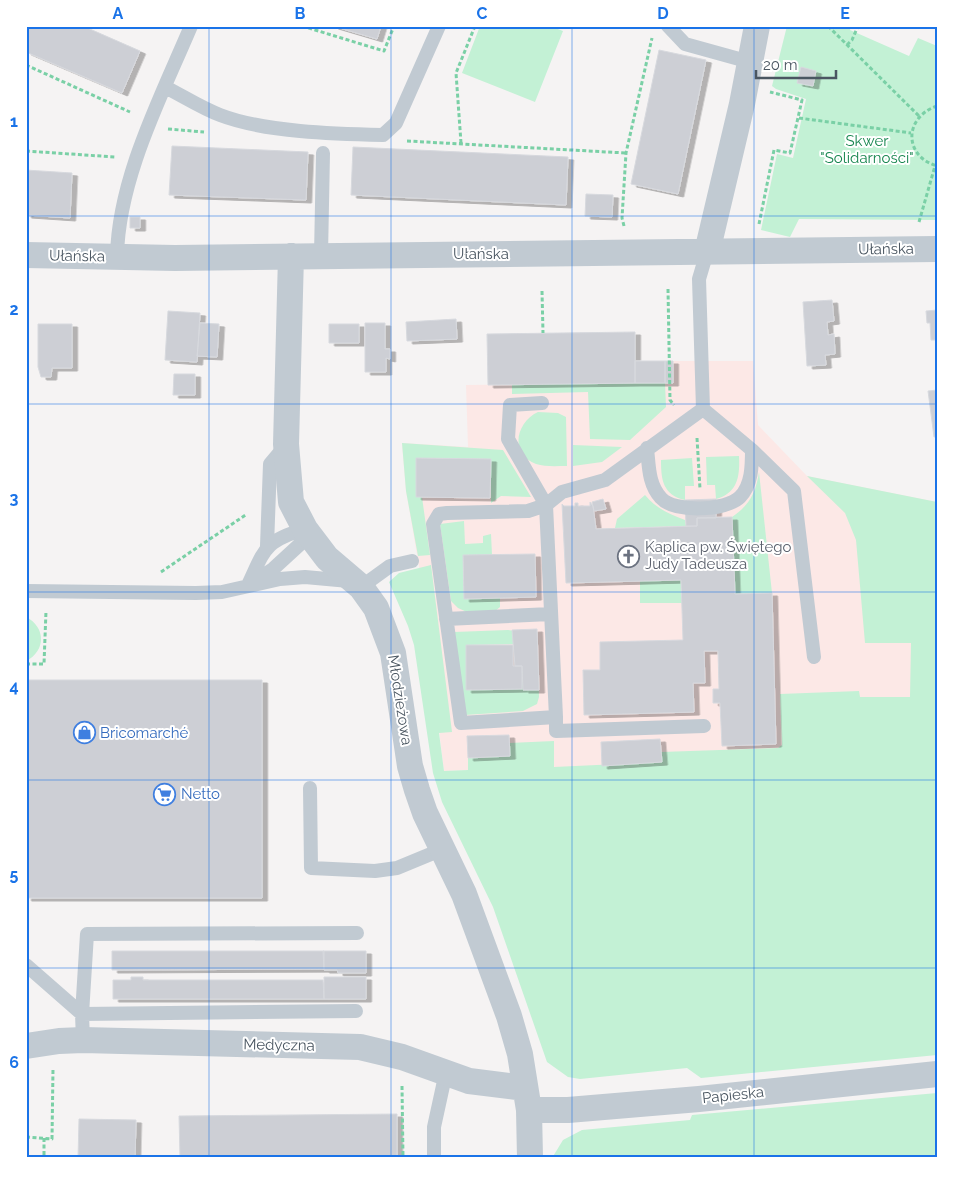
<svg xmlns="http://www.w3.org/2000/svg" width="963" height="1184" viewBox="0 0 963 1184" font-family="Raleway,sans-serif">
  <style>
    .medical { fill: #fce8e6 }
    .green { fill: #c3f1d5 }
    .building { fill: #cdcfd5; stroke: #d7d9de; filter: url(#shadow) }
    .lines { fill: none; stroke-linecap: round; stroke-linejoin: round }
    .path { stroke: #7ad0a6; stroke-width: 3; stroke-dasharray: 4 2.5; stroke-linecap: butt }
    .service { stroke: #c1cad2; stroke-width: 14 }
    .minor { stroke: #c1cad2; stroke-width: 26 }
    .grid { fill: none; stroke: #1a73e8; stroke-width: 1; stroke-opacity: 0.55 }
    .labels { text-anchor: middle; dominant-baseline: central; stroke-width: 4; stroke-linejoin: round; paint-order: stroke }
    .park-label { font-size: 15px; fill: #17864f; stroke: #fff }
    .street-label { font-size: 15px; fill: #4a5661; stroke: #fff }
    .worship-label { font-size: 15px; fill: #5b616d; stroke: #fff; text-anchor: start }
    .shop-label { font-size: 15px; fill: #366cbe; stroke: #fff; text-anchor: start }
    .neatline { fill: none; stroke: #1a73e8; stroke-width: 2 }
    .grid-label { font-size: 16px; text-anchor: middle; font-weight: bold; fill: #1a73e8 }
  </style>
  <defs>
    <filter id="shadow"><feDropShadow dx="5.5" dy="3" stdDeviation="0" flood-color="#0004"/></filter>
  </defs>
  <rect width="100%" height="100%" fill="#f5f3f3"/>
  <!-- medical -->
  <path class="medical" d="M665 361H753L758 425 807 476 937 502V746L602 766 444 771 419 566 406 491 402 443 468 447 466 385 665 383Z"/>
  <!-- green -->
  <path class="green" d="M480 26H550L563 31 535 102 462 73Z
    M787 26H851L850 30 909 56 918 38 937 46V220L799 219 790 237 761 230 777 154 793 158 806 99 776 89 772 86Z
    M665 383 666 407 630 440 590 439 588 392 512 394V384Z
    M538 412 558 413 566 417 567 466C557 466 545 467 536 464 509 454 516 422 538 412Z
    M402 443 503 450 531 497 501 496 491 503V459L417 458 416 497H422L430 555 418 556 406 491Z
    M573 445 622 447 602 462 573 466Z
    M739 456C740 476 738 493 716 499L715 485H707L706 457Z
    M692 458 694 486H685V500C663 495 661 480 661 460Z
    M759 472 772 593 735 594 732 517C750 505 756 492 759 472Z
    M807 476 937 502V1055L701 1078 687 1068 580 1079 568 1077 547 1062 493 907 442 802 433 773 414 645 408 626 389 582 399 573 431 565 452 732 439 733 444 771 468 770V758L510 756 509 743 554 741V767L661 762V752L778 748 782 745 780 694 859 691 860 697H910L911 643H865L856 540 845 513Z
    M645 495C657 509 669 514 685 520L686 526 615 528 617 519Z
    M464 521 465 544 483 543V536L491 534 492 555H463L465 599 500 598V607L494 612 469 613 458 608 451 601 440 524Z
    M681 580 682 603H640V581Z
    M26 617C46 627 46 651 26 661Z
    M508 630 515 631 521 644 466 645V690L522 689V666L538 665 539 697 537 704 523 711 465 715 454 632Z
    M937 1093V1158H552L563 1140 582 1130 690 1120 692 1115Z"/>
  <!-- building -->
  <path class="building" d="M26 26H83L140 51 122 93 26 52Z
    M333 26H381L377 39Z
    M659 50 706 60 678 194 631 184Z
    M801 67 816 71 813 86 797 83Z
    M172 146 308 152 306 200 169 195Z
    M353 147 568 157 566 205 351 195Z
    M26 170 72 173 70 218 26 215Z
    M586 194 613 195 612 217 585 216Z
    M130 217H140V228H130Z
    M832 300 834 321 827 322 828 335 834 334 835 354 825 355 826 365 807 366 803 302Z
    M937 310V340H931L930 323H927L926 311Z
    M168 311 200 313 197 362 165 360Z
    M456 319 457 339 407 341 406 322Z
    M200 323 219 324 217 357 197 356Z
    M365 323H385V349H390V359L386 358V372H365Z
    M38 324H72V368H52L51 377H41L38 367Z
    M329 324H359V343H329Z
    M635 332V383L488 385 487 334Z
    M635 361H665V383H635Z
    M665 361H673V383H665Z
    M174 374H195V395H173Z
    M937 390V437H934L928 391Z
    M416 458 491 459 490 498 416 497Z
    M603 499 606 509 594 511 592 502Z
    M716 499V518H697V526H686L685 500Z
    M590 502 593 506 596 529 697 526V518L732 517 735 594 772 593 776 744 722 746 720 703H713V689H719L718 651H704L705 683H693L694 712 584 715 583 670H600V642L683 640 681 580 566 583 562 504 564 506H575V503H578V506H590Z
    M535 554 536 597 464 599 463 555Z
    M537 629 539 690H523L522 666H515L512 630Z
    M466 645H513V666H522V689L466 690Z
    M26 680H262V898H26Z
    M509 735 510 756 468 758 467 736Z
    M660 739 662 762 602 766 601 742Z
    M112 951H324V969L112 970Z
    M323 951H366V973H338L337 970H324Z
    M131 977H143V980H323L324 999H113V980H131Z
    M324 977H366V999H324Z
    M397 1114V1158H180L179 1116Z
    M79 1119 136 1120 135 1158H78Z"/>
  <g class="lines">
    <!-- path -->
    <path class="path" d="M302 26 384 51 394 26
      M828 26 919 116
      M847 45 852 40 858 26
      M26 65 130 112
      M937 106C904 117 903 156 937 166
      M799 118 911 133
      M168 129 204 132
      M407 141 626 153
      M461 143 456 73 475 26
      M26 151 115 157
      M919 222 935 166
      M759 224 774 150 790 153 802 100 770 92
      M624 226 622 218 626 153 652 38
      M668 289 670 400 674 405
      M542 291 543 333
      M697 438 700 489
      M161 572 247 514
      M26 664H44L46 611
      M402 1086 403 1158
      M26 1137 52 1139 53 1069
      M44 1138V1158"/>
    <!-- service -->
    <path class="service" d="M668 26 685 44 750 62
      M165 87C183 96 201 108 220 115 264 132 335 134 383 135L396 123 439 26
      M321 255 323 153
      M117 257C118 179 161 97 191 26
      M542 403 510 405 508 439 546 505 528 511 447 513 439 514 433 524 461 723 556 717 546 505 562 492 605 480 703 409 699 279 707 252
      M703 409 752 450 794 491 814 657
      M647 448C649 465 648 484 661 498 674 513 726 511 740 497 752 485 752 465 752 450
      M267 546 270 464 286 445
      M255 581 273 569 310 535
      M248 585C265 549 264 541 305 529
      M361 587 390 566 412 561
      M26 591 196 593 222 592 280 579 305 577 349 581
      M446 619 550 614
      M556 717V731L704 726
      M310 788 311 868 375 871 397 868 443 849
      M26 965 82 1014 356 1011
      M83 1040 82 1014 87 934 357 933
      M434 1158V1127L446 1072"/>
    <!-- minor -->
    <path class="minor" d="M707 252 742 104 757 26
      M26 255 175 258 937 249
      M291 256 286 444 291 502 305 529 327 558 361 587 376 608 393 653 410 766 417 790 425 813 464 894 509 1016 520 1054 529 1110 530 1158
      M26 1046 59 1041 83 1040 360 1047 402 1057 469 1081 525 1088
      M529 1110H568L699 1099 937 1074"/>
  </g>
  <!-- grid -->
  <path class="grid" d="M209 26V1158M391 26V1158M572 26V1158M754 26V1158M26 216H937M26 404H937M26 592H937M26 780H937M26 968H937"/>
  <!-- icons -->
  <defs>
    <symbol id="church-ring" viewBox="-11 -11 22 22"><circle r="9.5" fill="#fff" stroke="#6b7280" stroke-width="1.5"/><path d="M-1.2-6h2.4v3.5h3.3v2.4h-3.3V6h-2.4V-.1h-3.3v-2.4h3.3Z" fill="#6b7280"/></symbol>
    <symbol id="shop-ring" viewBox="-11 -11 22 22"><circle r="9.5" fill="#fff" stroke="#3f7fe0" stroke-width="1.5"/><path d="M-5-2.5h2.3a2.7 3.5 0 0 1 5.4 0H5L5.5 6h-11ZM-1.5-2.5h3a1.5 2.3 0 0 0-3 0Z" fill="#3f7fe0"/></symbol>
    <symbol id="supermarket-ring" viewBox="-11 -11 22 22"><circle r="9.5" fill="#fff" stroke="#3f7fe0" stroke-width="1.5"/><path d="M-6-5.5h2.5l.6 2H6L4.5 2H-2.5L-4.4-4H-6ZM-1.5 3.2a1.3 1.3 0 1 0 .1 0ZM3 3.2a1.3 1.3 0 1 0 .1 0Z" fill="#3f7fe0"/></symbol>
  </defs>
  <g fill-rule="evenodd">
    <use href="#church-ring" x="616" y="544" width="25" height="25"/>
    <use href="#shop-ring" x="72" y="720" width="25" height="25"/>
    <use href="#supermarket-ring" x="152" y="782" width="25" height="25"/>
  </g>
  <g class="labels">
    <!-- park labels -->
    <g class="park-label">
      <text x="867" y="141">Skwer<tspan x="867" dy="17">"Solidarności"</tspan></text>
    </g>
    <!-- street labels -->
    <g class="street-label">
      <text transform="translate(886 249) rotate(-1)">Ułańska</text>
      <text x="481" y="254">Ułańska</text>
      <text transform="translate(77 256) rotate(1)">Ułańska</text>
      <text transform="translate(400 700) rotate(81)">Młodzieżowa</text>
      <text transform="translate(279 1045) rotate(1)">Medyczna</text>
      <text transform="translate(733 1095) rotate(-6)">Papieska</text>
    </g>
    <!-- worship labels -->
    <g class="worship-label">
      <text x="645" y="547">Kaplica pw. Świętego<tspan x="645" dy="17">Judy Tadeusza</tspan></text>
    </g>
    <!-- shop labels -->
    <g class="shop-label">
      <text x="100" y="733">Bricomarché</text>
      <text x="181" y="794">Netto</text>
    </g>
  </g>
  <!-- border -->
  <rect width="963" height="1184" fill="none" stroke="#ffffff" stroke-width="55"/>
  <!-- scale -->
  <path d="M756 70v8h80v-8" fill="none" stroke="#4a5661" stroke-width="2.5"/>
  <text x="763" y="70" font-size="15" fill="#4a5661" stroke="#ffffff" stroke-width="4" paint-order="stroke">20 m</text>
  <rect x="28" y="28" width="908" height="1128" class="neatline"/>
  <g class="grid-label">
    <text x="118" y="19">A</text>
    <text x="300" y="19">B</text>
    <text x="482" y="19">C</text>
    <text x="663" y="19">D</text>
    <text x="845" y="19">E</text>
    <text x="14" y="127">1</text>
    <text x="14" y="315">2</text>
    <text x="14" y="504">3</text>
    <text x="14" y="692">4</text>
    <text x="14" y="880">5</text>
    <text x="14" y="1068">6</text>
  </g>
</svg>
